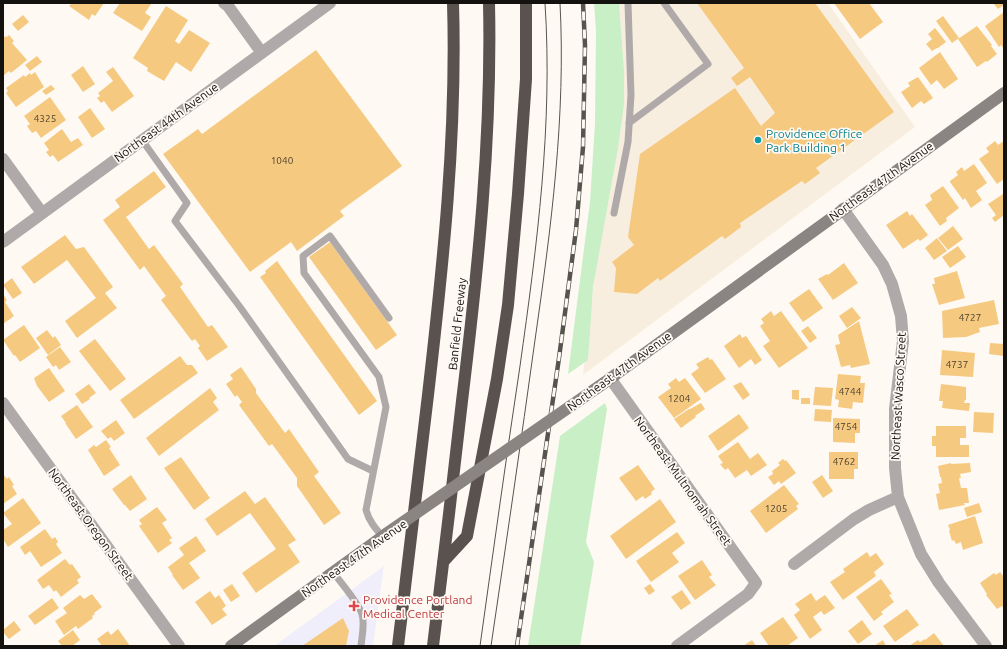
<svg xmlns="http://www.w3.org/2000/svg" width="1007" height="649" viewBox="0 0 1007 649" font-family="Ubuntu,sans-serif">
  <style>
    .built { fill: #f8eedf }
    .medical { fill: #f1eefc }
    .green { fill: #c8efc6 }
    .building { fill: #f6c981 }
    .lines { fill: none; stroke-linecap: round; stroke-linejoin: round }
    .service { stroke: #afaaa9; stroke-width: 7 }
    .minor { stroke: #afaaa9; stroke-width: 12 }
    .secondary { stroke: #8a8482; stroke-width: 12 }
    .motorway { stroke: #5a524e; stroke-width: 12 }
    .tram { stroke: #575450; stroke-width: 1 }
    .rail-casing { stroke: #575450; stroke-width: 4.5 }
    .rail { stroke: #fefaf3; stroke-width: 3; stroke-dasharray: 9; stroke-linecap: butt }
    .secondary-bridge { stroke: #8a8482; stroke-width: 12 }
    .culture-dot { fill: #0f9aa8; stroke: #fefaf3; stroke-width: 1.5 }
    .health-dot { fill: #e0444e; stroke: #fefaf3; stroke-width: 1.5 }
    .labels { text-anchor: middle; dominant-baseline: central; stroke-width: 3.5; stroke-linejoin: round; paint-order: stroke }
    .number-label { font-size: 10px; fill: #4c402c }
    .street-label { font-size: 12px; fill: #14120f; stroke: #fefaf3 }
    .culture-label { font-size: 12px; fill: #0d838f; stroke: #fefaf3; text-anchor: start }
    .health-label { font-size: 12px; fill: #be3a42; stroke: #fefaf3; text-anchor: start }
  </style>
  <rect width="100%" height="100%" fill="#fefaf3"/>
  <!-- built -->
  <path class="built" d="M613 3H828L915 127 583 375 615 107Z"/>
  <!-- medical -->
  <path class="medical" d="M384 566 373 646H274Z"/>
  <!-- green -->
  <path class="green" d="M594 3H619L624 72V104L618 148 593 287 588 360 568 374 590 202 595 123 596 31Z
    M605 403 607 409 586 542 594 562 580 646H528L560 436Z"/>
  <!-- building -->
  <path class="building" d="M72 3H104L95 16 92 14 89 20 69 6Z
    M120 3 151 4 145 13 151 17 142 31 113 13Z
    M697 3H815L894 112 816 168 820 173 805 184 802 181 740 223 741 227 725 239 722 236 660 281 658 278 637 294 614 292 616 268 612 262 634 245 628 237 640 154 735 88 761 126 775 113 750 77 737 86 731 78 744 68Z
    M834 3H869L883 22 860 39Z
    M993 3H1004V5L998 9Z
    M166 6 188 20 175 41 179 44 189 30 210 43 191 72 176 62 164 81 147 71 148 68 133 58Z
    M1004 12V49L1001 45 999 47 985 26Z
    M23 15 29 22 18 31 12 24Z
    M943 16 959 38 952 43 936 21Z
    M977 26 992 45 991 46 997 54 987 62 986 61 977 67 958 39Z
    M935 28 946 42 938 48H937L932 51 926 44 932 39 928 34Z
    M9 35 14 41 12 43 27 60 11 73 9 71 3 76V38L6 36 7 37Z
    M316 50 402 166 340 211 344 216 297 251 291 242 250 272 163 154 198 129 202 134Z
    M940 52 958 79 944 89 937 80 931 85 919 68Z
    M37 56 42 62 30 71 25 65Z
    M83 66 95 84 83 92 71 75Z
    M113 67 134 96 112 112 104 101 101 103 97 98 100 96 98 93 113 81 106 72Z
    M35 72 44 87 16 107 6 93 8 91 6 88 24 75 25 77 30 73 31 75Z
    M918 77 933 98 924 104 921 101 912 108 901 92 910 86 908 83 909 82Z
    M51 85 55 89 46 95 42 91Z
    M50 97 66 120 41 138 36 131 32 133 27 126 30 124 24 116Z
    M90 108 105 129 92 138 78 117Z
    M62 129 71 142 78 138 83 145 58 162 53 155 50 157 46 152 49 150 44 143Z
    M995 141 998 145 1004 141V179L997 184 979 159 989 152 986 148Z
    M974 164 987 183 976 191 982 200 971 208 965 198 963 200 950 182V181L958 175 956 172 962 167 964 171Z
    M154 171 166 187 126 217 149 249 154 245 183 284 180 287 208 327 212 325 228 347 207 361 198 348 200 346 195 339 192 341 161 300 166 296 144 266 140 270 103 220 120 207 115 200Z
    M943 186 959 208 946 218 947 221 940 226 925 205 932 200 930 195Z
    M1003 194 1004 196V215L995 222 992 218 996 215 988 204Z
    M907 211 910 216 912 214 928 235 920 241 918 239 903 249 886 225Z
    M953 226 963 239 948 250 938 238Z
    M65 235 76 249 84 247 113 287 105 293 117 308 77 338 65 321 96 298 67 260 34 284 21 267Z
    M937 238 947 251 934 260 925 248Z
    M330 242 397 335 376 350 309 257Z
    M958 246 966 257 950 268 942 257Z
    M277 261 377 401 359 415 260 277 266 273 265 271Z
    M844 263 858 283 833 300 818 279 827 274 828 275Z
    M957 271 965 298 939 305 932 284H935L934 278Z
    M12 278 22 293 13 299 3 285Z
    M809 289 823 308 803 322 789 303Z
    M3 294 7 300 5 302 14 316 3 324Z
    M994 300 999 324 979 328 980 332 966 337 943 338 942 311Z
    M852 307 861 318 847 328 839 316Z
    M771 311 774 316 781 311 808 348 779 368 763 346 770 341 760 326 764 323 761 319Z
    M859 321 870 364 851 368 850 365 841 367 835 345 840 344 838 335Z
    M24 325 40 348 20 362 15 355 14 356 3 340Z
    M808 326 817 338 810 343 801 331Z
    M47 330 53 338 55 336 61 345 48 355 36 338Z
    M740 334 742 338 746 336 762 360 755 365 751 359 739 368 724 346Z
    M95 339 126 379 110 391 79 351Z
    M990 343 1004 344V356L989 354Z
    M60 347 71 362 59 370 56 365 53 367 46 357Z
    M942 350 975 353 973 377 940 375Z
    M180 356 187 365H192L198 373 134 419 120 400Z
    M708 357 710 360 712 359 726 379 705 393 691 374 699 368 696 364Z
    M241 367 256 389V393L285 433 289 429 319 472 314 476 341 513 324 525 297 486V478L272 444 269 446 239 405 242 402 237 395 235 397 226 384 233 379 230 375Z
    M49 368 65 391 49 402 37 386 34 378Z
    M838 374 861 376 860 383H865L863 403 853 402 852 409 838 407 839 400 835 399Z
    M676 378 679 382 685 378 701 399 674 418 658 397 671 388 668 384Z
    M741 382 750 395 743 400 733 386Z
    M89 384 96 393 89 398 90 399 82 404 75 394Z
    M941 384 966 387V400H965L964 403H970L969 411 942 408 943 401H939Z
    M815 387 833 388 831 406 813 405Z
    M210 388 217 398 213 402 219 410 159 456 146 438Z
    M792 390H799V400L792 399Z
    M801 398H810V404H801Z
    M701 403 705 409 695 416 696 417 681 428 674 419 689 409H690Z
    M77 405 93 427 76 439 65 423H66L61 416Z
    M815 409 832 410 831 422 814 421Z
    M974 412 994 413 993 433 973 432Z
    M739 414 749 428 718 451 708 436Z
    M833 418 860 419V433H855V443L833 442Z
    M116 420 125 433 114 441 111 437 108 439 101 431Z
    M936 426H966V438H960V445H969V457H936V446H932V436H936Z
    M106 440 111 447 109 448 120 465 104 476 88 450 94 445 96 447Z
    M738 442 750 459 758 453 767 465 751 476 747 470 735 478 728 468 725 470 720 464 723 463 718 456Z
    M829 452H858V469H854V479H829Z
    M181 457 210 498 194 510 164 468Z
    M783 459 785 461 786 460 796 473 781 484 779 481 774 485 768 477 773 474 772 471 780 465 778 463Z
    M951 463V464L970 463 971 472 960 474 961 478H959L961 488H967L969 503H964L965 505 939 510 936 494 940 493 938 484 942 483 941 477H940L938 466Z
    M638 465 655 489 651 492 652 494 645 499 643 496 636 501 619 478Z
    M3 474 7 479 9 477 14 485 12 486 17 494 3 504Z
    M131 475 147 499 130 511 125 505H124L112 489Z
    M822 475 833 491 823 498 812 482Z
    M784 485 799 504 796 506 798 509 766 533 750 511Z
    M245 491 255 504 265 497 296 540 288 545 300 562 256 593 242 573 276 549 250 513 217 536 205 519Z
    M23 498 41 523 8 547 3 539V530L12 524 3 513Z
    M660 499 676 522 626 559 610 536Z
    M979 503 982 512 967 517 964 508Z
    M157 507 167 520 162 523 172 538 169 540 172 543 158 553 139 526 142 524 139 520Z
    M975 516 983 543 963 550 961 542 956 544 954 540 952 541 949 531 950 530 948 525Z
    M45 529 52 539 55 537 58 542 56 544 62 553 41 567 30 551 25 555 20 547Z
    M677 532 685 543 672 553 679 562 651 582 636 561Z
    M196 536 206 551 189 563 200 578 183 590 172 575H173L168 567 184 555 179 548Z
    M867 552 870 557 876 553 884 564 874 572 876 576 843 600 830 582 845 572 843 569Z
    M65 559 70 565 72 564 81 577 77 580 79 583 61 597 56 590 54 592 49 585 43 589 37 580Z
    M702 560 712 575 709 577 716 585 695 600 678 576Z
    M1000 572 1004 577V609L1002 606 997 609 986 595 987 594 980 583 994 573 996 575Z
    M881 579 892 594 889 595 894 602 881 612 883 614 874 621 856 597Z
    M232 584 240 596 231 602 223 590Z
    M650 584 655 591 649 595 644 588Z
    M682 590 691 603 681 610 671 597Z
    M210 591 215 598 219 595 226 606 222 609 227 615 212 625 195 602Z
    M811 593 816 601 825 595 835 608 824 615 821 611 813 617 822 630 810 639 794 615 800 610 795 604Z
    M92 594 102 607 94 613 95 614 92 616 93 618 78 629 76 626 64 635 55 621 67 613 63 608 80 595 84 599Z
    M52 598 59 608 35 625 28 616Z
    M907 609 919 625 895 642 883 626Z
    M783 617 798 638 787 646H769L760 633Z
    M343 618 349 631 346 646H302Z
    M862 620 872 634 858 644 848 631Z
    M14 621 21 630 9 639 3 632V630Z
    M118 629 130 646H102L97 639 108 631 111 635Z
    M73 630 80 640 72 646H62L58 641Z
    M934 633 944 646H909L918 640 920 642 925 639V640Z
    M752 640 756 646H743Z
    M883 640 886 646H874Z"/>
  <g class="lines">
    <!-- service -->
    <path class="service" d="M629 123 708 64 664 3
      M142 140 187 203 175 221 240 307 348 459 373 471
      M614 213 628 142 631 95 628 3
      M383 537C375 528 369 521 366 510L386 407 379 377 304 273 303 256 330 236 389 318
      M333 572C341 583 358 602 362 614 365 624 362 636 361 646"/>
    <!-- minor -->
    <path class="minor" d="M224 3 228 6 262 53
      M3 159 42 213
      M843 209 883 265 892 284 901 316 903 341 895 409V468L898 497 921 554 939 583 986 646
      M3 242 330 3
      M610 378 756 583 748 594 677 646
      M3 403 179 646
      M794 564 854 519 869 510 898 497"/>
    <!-- secondary -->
    <path class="secondary" d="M604 383 1004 93
      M231 646 386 534"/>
    <!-- motorway -->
    <path class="motorway" d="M443 562 467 536 497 379 508 305 518 194 526 79V3
      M398 646C408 562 418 478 428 395 443 265 457 134 453 3
      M433 646C443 564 453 483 462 401 478 269 492 136 489 3"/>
    <!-- tram -->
    <path class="tram" d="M480 646C493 553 506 459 520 366 537 245 553 125 545 3
      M491 646C506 544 521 442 535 340 551 228 566 116 560 3"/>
    <defs>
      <path id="rail" d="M517 646 559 358 576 230 583 147 585 45 583 3"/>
    </defs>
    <!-- rail casing -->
    <use href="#rail" class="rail-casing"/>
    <!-- rail -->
    <use href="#rail" class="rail"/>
    <!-- secondary-bridge -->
    <path class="secondary-bridge" d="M386 534 604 383"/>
  </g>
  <!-- markers -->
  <circle class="culture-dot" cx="758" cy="140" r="4"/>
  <path class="health-dot" d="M352 600h4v4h4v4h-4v4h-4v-4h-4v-4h4z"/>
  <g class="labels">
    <!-- number labels -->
    <g class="number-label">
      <text x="45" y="118">4325</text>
      <text x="282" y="160">1040</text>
      <text x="970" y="317">4727</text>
      <text x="957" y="364">4737</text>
      <text x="850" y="391">4744</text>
      <text x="679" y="398">1204</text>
      <text x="846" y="426">4754</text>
      <text x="844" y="461">4762</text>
      <text x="776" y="508">1205</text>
    </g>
    <!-- street labels -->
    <g class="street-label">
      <text transform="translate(166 122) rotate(-36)">Northeast 44th Avenue</text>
      <text transform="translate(881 181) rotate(-36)">Northeast 47th Avenue</text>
      <text transform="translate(457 324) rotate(-84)">Banfield Freeway</text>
      <text transform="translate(619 371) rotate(-36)">Northeast 47th Avenue</text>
      <text transform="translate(898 396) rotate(-87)">Northeast Wasco Street</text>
      <text transform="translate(683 481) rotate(54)">Northeast Multnomah Street</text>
      <text transform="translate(91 524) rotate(54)">Northeast Oregon Street</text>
      <text transform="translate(354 558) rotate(-35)">Northeast 47th Avenue</text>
    </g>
    <!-- culture labels -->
    <g class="culture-label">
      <text x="766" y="133">Providence Office<tspan x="766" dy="14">Park Building 1</tspan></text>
    </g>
    <!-- health labels -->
    <g class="health-label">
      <text x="363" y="599">Providence Portland<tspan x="363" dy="14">Medical Center</tspan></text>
    </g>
  </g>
  <!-- border -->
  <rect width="1007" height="649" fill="none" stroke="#14120f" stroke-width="8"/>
</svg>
